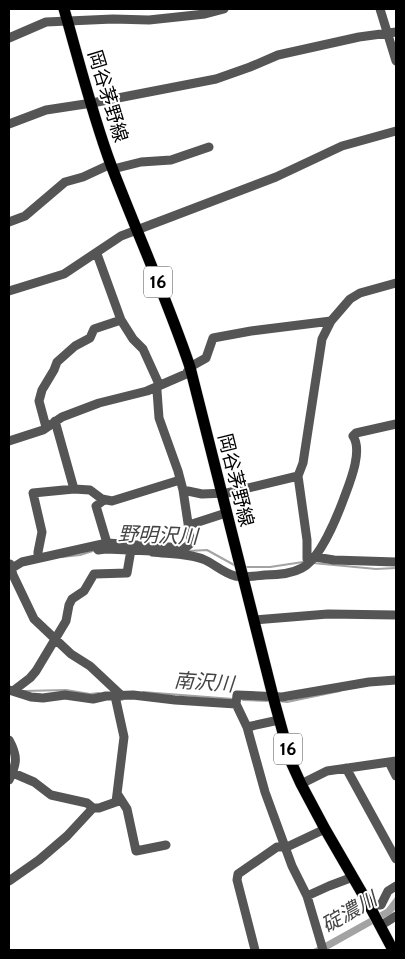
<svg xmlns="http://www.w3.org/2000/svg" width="405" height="959" viewBox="0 0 405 959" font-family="Cabin,'Noto Sans JP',sans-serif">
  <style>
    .water { fill: #a3a3a3 }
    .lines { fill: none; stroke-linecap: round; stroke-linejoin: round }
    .stream { stroke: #a3a3a3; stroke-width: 2 }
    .major-casing { stroke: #dbdbdb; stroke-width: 12 }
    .minor { stroke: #555; stroke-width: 9 }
    .major { stroke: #000; stroke-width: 11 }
    .labels { text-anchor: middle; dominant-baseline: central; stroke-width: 4; stroke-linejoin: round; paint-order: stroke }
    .shield { fill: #fff; stroke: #4c4c4c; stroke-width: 1 }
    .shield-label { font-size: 18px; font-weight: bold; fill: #000 }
    .street-label { font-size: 19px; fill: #000; stroke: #fff }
    .water-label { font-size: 20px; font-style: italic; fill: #444; stroke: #fff }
  </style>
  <rect width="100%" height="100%" fill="#fff"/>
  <!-- water -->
  <path class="water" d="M396 896V909L391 914 327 950H312L386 909Z"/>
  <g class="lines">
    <!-- stream -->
    <path class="stream" d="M188 551 207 550 236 566
      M62 557 80 555 96 550
      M313 563 376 569 396 568
      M246 567H270L303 562
      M24 691 66 690 90 694 99 693
      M143 692 233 699
      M243 700 271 701
      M278 701 287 702 340 691"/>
    <defs>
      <path id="major" d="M64 9C79 61 92 114 111 165 137 233 167 299 190 367L275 704 291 762 301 784 325 829 369 905 393 950"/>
    </defs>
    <!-- major casing -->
    <use href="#major" class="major-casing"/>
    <!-- minor -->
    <path class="minor" d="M380 9 396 61
      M9 38 46 22 113 19 149 20 205 14 224 9
      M9 124 46 110 92 103 216 79 250 67 278 55 359 37 396 32
      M113 169 141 162 171 160 209 147
      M9 222 25 216 65 182 83 177 111 164
      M97 254 121 320 133 339 143 349 158 382 157 391 159 418 178 471 183 490
      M396 283 360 293 350 299 331 321 322 339 303 463 298 476 307 540V559L315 557 334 560 396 562
      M9 291 64 274 121 236 276 177 342 146 396 131
      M55 421 74 489 90 490 102 499 112 501 180 480
      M46 427 39 401 42 390 54 370 57 362 75 346 90 338 94 329 121 320
      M9 441 43 430 62 417 99 403 147 391 186 374 190 367 206 358 213 338 251 331 331 321
      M104 500 96 506 107 543
      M189 525 226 513
      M154 545 152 552C169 554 189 553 205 560 214 564 224 573 235 576 244 578 255 576 265 575 277 575 291 574 302 568 320 559 337 517 344 498 350 482 363 451 353 436L356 433 396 424
      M98 550 106 549 152 551
      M38 557V552L42 532 33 493 74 489
      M10 564 13 575 34 619 71 654 90 666 122 696
      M9 570 22 562 107 543 185 548 191 543 183 490 202 494 227 493 298 476
      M254 620 328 614 396 615
      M9 690 31 697 43 698 65 695 93 699 106 696 133 695 175 700 236 704 237 695 282 697 369 682 396 680
      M13 691 30 678 36 671 66 621 69 605 72 599 84 591 94 574 127 573 132 544
      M236 704 247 727
      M279 720 247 727 265 792 292 866 307 896 323 950
      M9 740C18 756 17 764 9 780
      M389 762 396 776
      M346 768 396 859
      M13 773 34 782 51 795 87 803 93 808H99L116 802 124 737 115 696
      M301 784 327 771 396 761
      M118 795 127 809 136 851 166 845
      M9 881 39 860 67 836 93 808
      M307 896 329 886 353 877
      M369 905H381L388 891 396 886
      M380 926 396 916
      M255 950 237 880 238 874 277 847 289 846 325 829"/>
    <!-- major -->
    <use href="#major" class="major"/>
  </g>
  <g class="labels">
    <!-- shield labels -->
    <g class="shield">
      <rect x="144" y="266.5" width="28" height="31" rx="4"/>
      <rect x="274" y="733.5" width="28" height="31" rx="4"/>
    </g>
    <g class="shield-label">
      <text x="158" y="282">16</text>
      <text x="288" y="749">16</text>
    </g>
    <!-- street labels -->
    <g class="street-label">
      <text transform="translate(108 96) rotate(73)">岡谷茅野線</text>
      <text transform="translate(236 480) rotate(76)">岡谷茅野線</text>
    </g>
    <!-- water labels -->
    <g class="water-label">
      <text transform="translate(158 535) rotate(2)">野明沢川</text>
      <text transform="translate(204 682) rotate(4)">南沢川</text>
      <text transform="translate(349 912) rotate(-30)">碇濃川</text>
    </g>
  </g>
  <!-- border -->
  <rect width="405" height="959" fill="none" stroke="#000000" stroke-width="20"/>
</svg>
